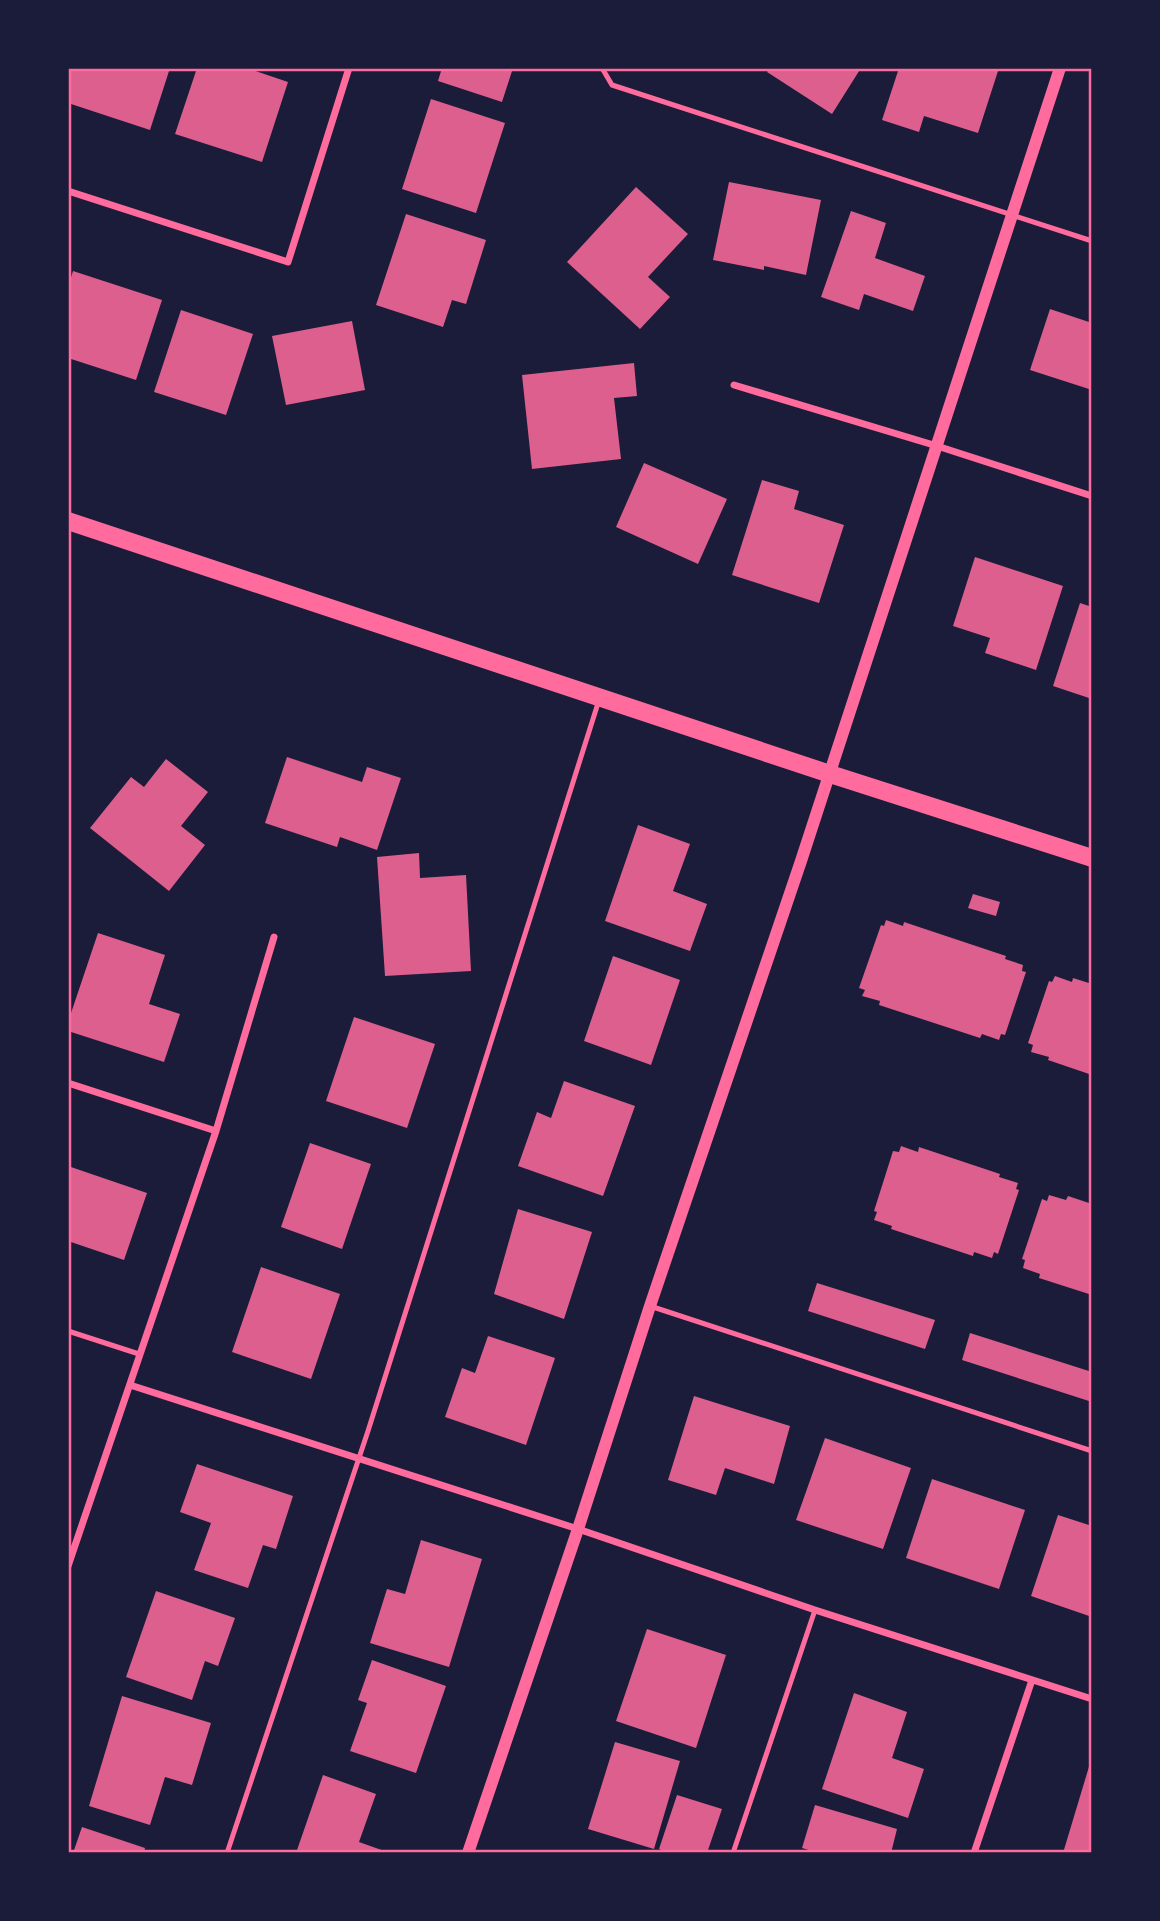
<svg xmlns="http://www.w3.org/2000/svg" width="1160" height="1921" viewBox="0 0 1160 1921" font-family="Raleway,sans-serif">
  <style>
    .building { fill: #dd5f8e }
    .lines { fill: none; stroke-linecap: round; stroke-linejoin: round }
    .service { stroke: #ff6b9d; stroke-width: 5 }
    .minor { stroke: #ff6b9d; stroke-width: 7 }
    .tertiary { stroke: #ff6b9d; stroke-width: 12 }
    .primary { stroke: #ff6b9d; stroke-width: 18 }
    .neatline { fill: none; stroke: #ff6b9d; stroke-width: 2.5 }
  </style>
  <rect width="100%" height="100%" fill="#1b1b3a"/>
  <!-- building -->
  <path class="building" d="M70 68H170L150 130 68 103Z
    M197 68H247L288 82 262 162 175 134Z
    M442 68H513L502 102 438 81Z
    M770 68H861L832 114 767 72Z
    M899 68H999L978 133 924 116 919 132 882 120Z
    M431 99 505 123 476 213 402 189Z
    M729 182 821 200 806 275 764 266V270L713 260Z
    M636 187 688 234 648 277 670 297 640 329 567 262Z
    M851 211 886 223 875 258 925 276 913 311 864 294 859 310 821 297Z
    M406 214 486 240 466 304 452 300 443 327 376 305Z
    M73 271 162 300 136 380 68 358V287Z
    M1050 309 1092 323V390L1030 370Z
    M181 310 253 334 226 415 154 392Z
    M352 321 365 390 286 405 272 336Z
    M634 363 637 396 614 398 621 459 532 469 522 375Z
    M644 463 727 499 698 564 616 527Z
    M762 480 799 491 794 509 844 525 819 603 732 575Z
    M975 557 1063 586 1036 670 985 653 990 638 953 626Z
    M1080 603 1092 607V699L1053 686Z
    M287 757 362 782 367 767 401 778 377 850 340 837 337 847 265 823Z
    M166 759 208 792 181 826 205 845 169 891 90 828 131 777 144 787Z
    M638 825 690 844 673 891 707 904 690 951 605 921Z
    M419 853 420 878 466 875 471 971 385 976 377 857Z
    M973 894 1000 902 996 916 968 908Z
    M886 920 903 926 904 922 1006 956 1005 959 1023 965 1022 971 1026 972 1005 1035 1001 1034 999 1040 982 1034 980 1038 879 1005 880 1001 862 996 865 990 859 988 881 925 884 926Z
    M98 933 165 955 149 1004 180 1014 164 1062 68 1031V1022Z
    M613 956 680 980 651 1065 584 1041Z
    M1055 976 1072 982 1073 978 1092 984V1075L1048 1060 1049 1057 1031 1052 1033 1045 1028 1043 1049 981 1052 982Z
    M354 1017 435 1044 407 1128 326 1101Z
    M564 1081 635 1106 603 1196 518 1166 537 1112 551 1118Z
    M310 1143 371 1164 342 1249 281 1227Z
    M901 1146 918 1152 919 1147 1000 1174 999 1177 1018 1183 1016 1189 1019 1190 998 1254 994 1252 992 1258 974 1252 973 1256 891 1229 892 1226 874 1220 877 1212 874 1211 893 1151 899 1152Z
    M68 1166 147 1193 124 1260 68 1241Z
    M1049 1195 1066 1200 1068 1196 1092 1204V1295L1039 1278 1040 1274 1023 1268 1025 1260 1022 1259 1042 1199 1047 1201Z
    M518 1209 592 1232 564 1319 494 1294Z
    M261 1267 340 1294 311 1379 232 1352Z
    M817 1283 935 1320 925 1349 808 1311Z
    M970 1333 1092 1372V1402L962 1360Z
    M488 1336 555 1358 526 1445 445 1417 462 1368 475 1373Z
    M694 1396 790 1426 774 1484 725 1468 716 1495 668 1480Z
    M825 1438 911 1468 883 1549 796 1520Z
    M197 1464 293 1496 276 1549 263 1545 248 1588 194 1570 211 1523 180 1512Z
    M932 1479 1025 1510 999 1589 906 1558Z
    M1058 1515 1092 1526V1617L1031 1596Z
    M421 1540 482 1559 449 1667 370 1643 387 1589 405 1594Z
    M156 1591 235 1618 218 1666 205 1661 192 1700 126 1677Z
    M647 1629 726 1655 696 1748 616 1721Z
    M372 1660 446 1686 416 1773 350 1751 367 1703 358 1700Z
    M854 1693 907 1712 892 1758 924 1769 908 1818 822 1789Z
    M122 1696 211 1723 192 1785 165 1777 150 1825 89 1806Z
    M615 1742 680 1761 654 1849 588 1829Z
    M1091 1760 1092 1853H1063Z
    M323 1775 376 1794 359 1842 390 1853H296Z
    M677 1795 722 1809 707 1853H669L659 1849Z
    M815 1805 897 1829 891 1853H819L802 1848Z
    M82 1827 145 1848 144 1853H73Z"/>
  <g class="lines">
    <!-- service -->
    <path class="service" d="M602 68 612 85 1092 241
      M650 1306 1092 1451
      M68 1331 139 1354
      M227 1853 368 1431 599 700
      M733 1853 815 1610"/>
    <!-- minor -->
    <path class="minor" d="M68 191 288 262 349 68
      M734 385 937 446 1092 496
      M68 1083 216 1131
      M130 1385 578 1529 815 1610 1092 1699
      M68 1566 216 1131 274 937
      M974 1853 1032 1680"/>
    <!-- tertiary -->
    <path class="tertiary" d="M468 1853 578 1529 650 1306 801 861 1060 68"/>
    <!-- primary -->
    <path class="primary" d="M68 521 830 774 1092 858"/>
  </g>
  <!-- border -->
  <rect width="1160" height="1921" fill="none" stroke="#1b1b3a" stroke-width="140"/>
  <rect x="70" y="70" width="1020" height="1781" class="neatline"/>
</svg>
